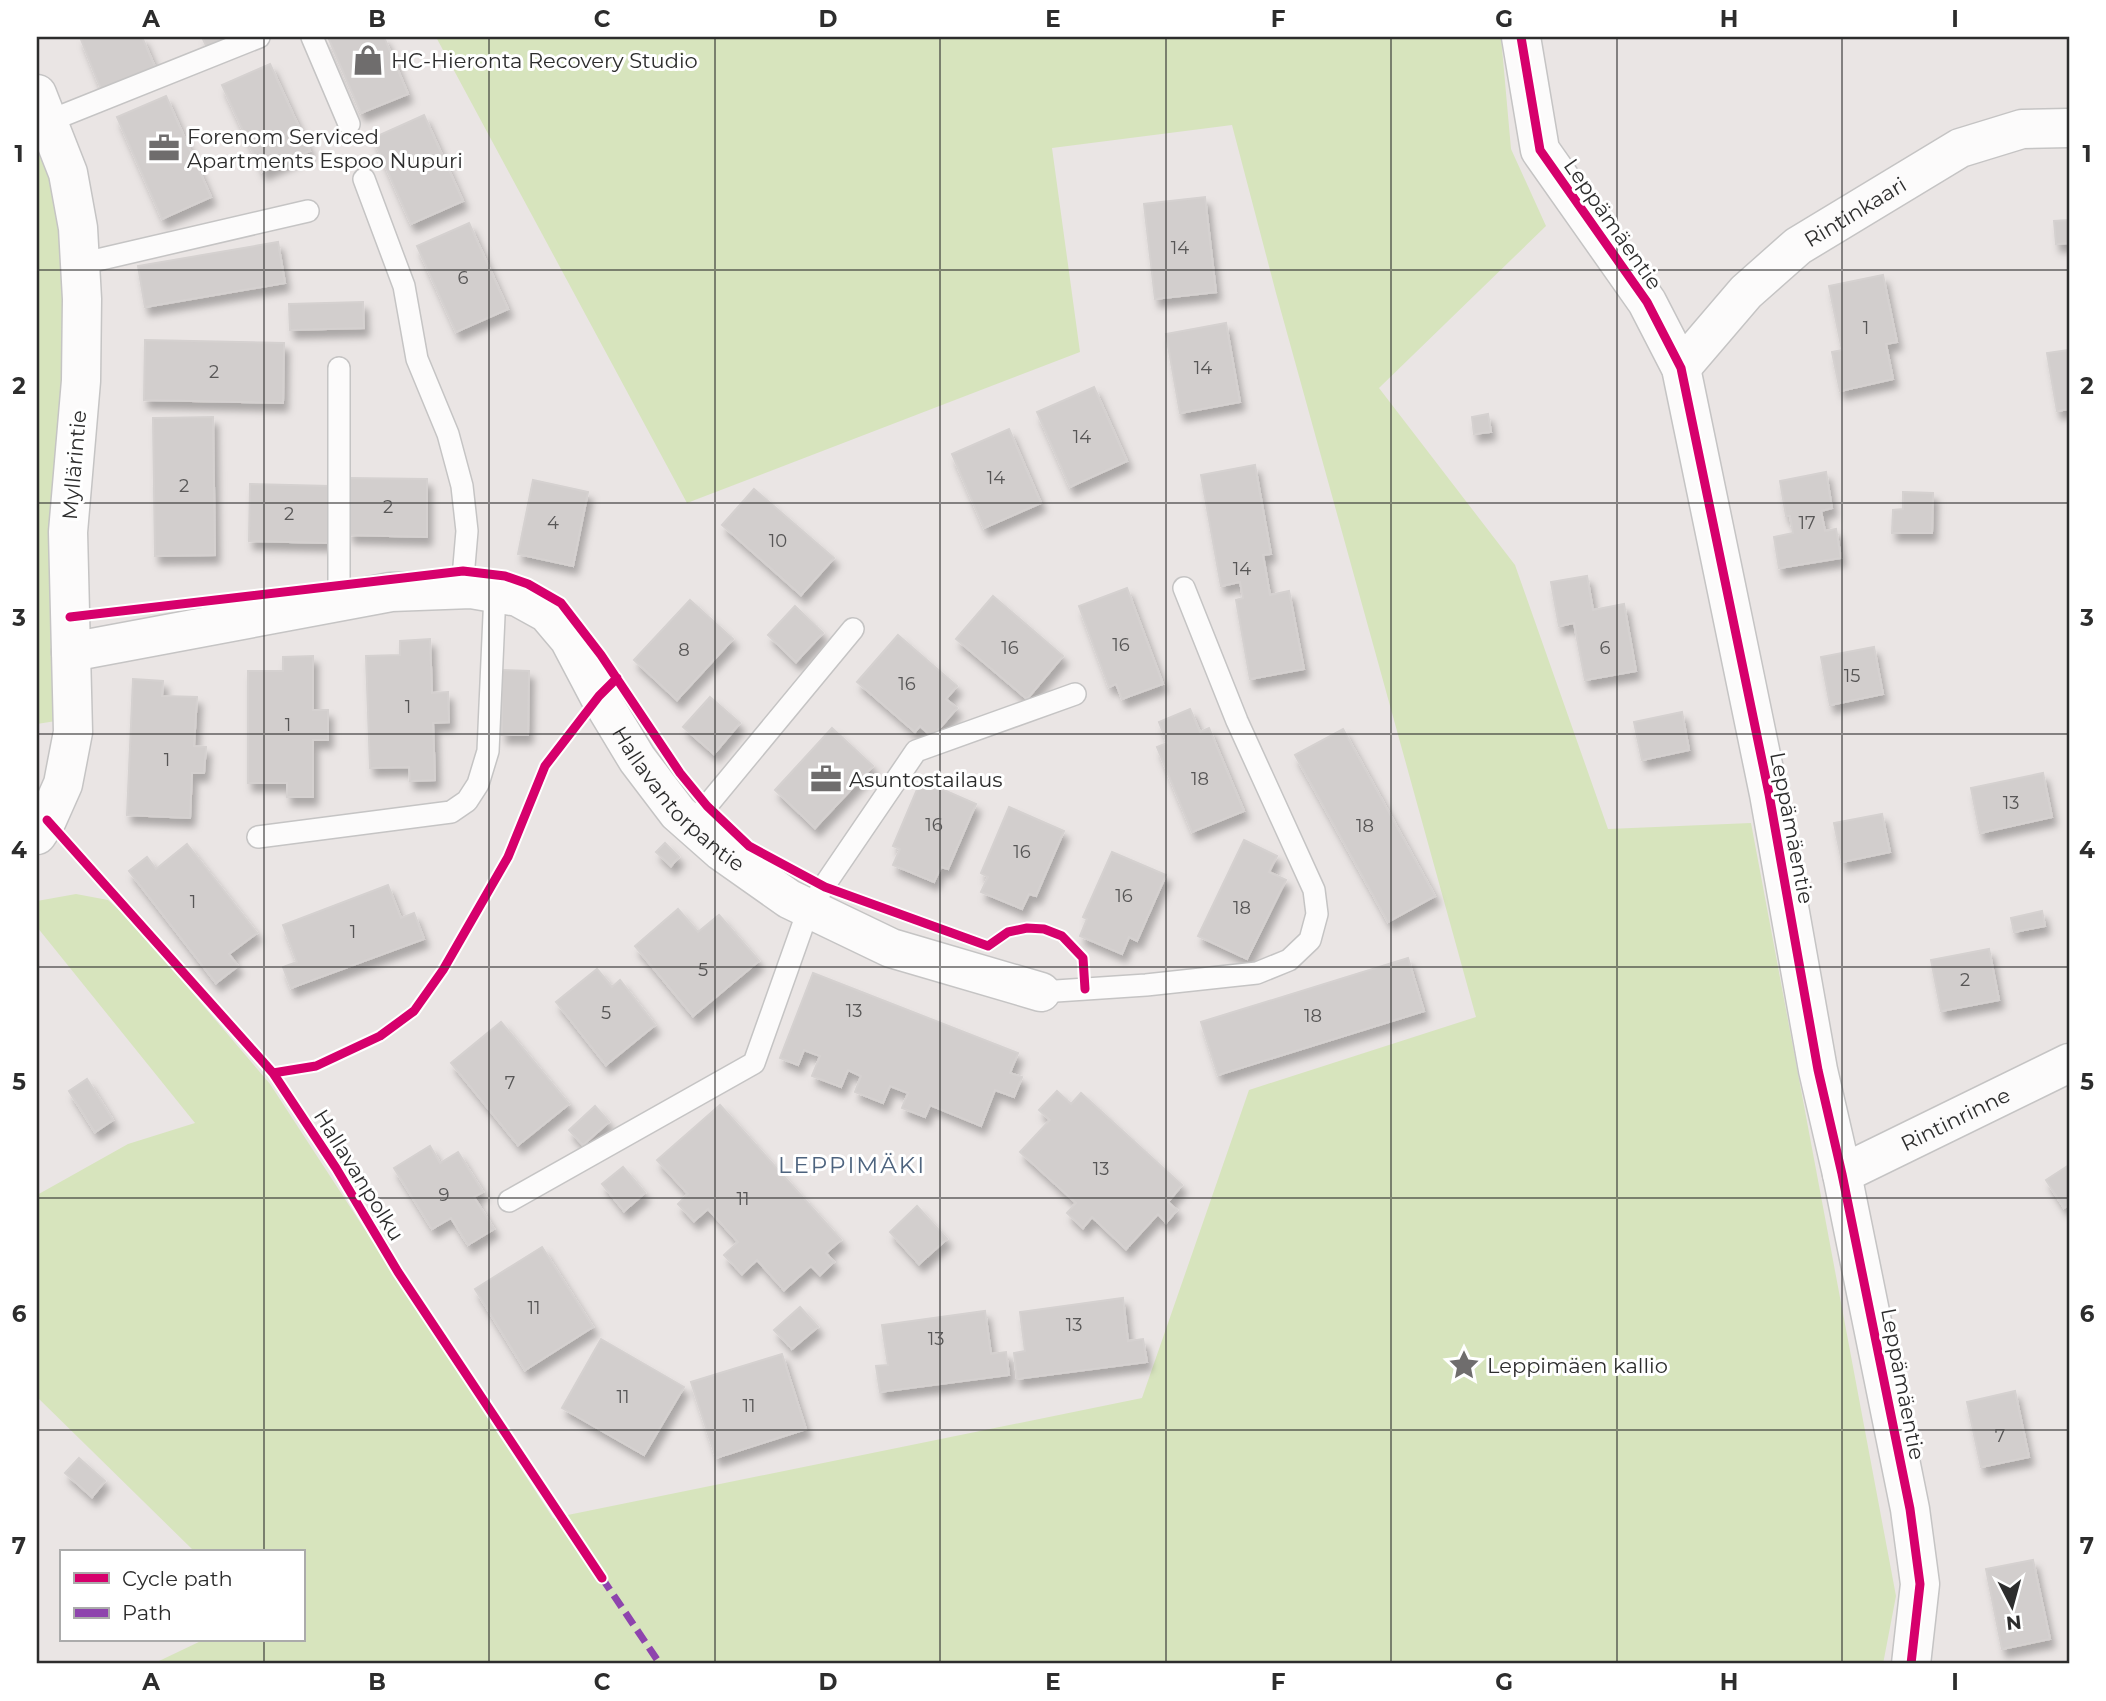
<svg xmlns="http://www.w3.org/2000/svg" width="2106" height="1701" viewBox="0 0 2106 1701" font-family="Montserrat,sans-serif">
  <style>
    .green { fill: #d7e4bd }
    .building { fill: #d2cecd; stroke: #d5d1d0; stroke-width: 2; filter: url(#shadow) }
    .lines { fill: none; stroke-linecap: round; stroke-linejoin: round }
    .service-casing { stroke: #c5c4c4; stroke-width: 24 }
    .minor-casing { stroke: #c5c4c4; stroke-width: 41 }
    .service { stroke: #fcfbfb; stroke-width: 21 }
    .minor { stroke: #fcfbfb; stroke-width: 38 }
    .quiet { stroke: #8e44ad; stroke-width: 7; stroke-dasharray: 14 7; stroke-linecap: butt }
    .cycleway-casing { stroke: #fff; stroke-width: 13 }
    .cycleway { stroke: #d6006c; stroke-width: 9 }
    .grid { fill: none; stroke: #2d2d2d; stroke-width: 2; stroke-opacity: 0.55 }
    .labels { text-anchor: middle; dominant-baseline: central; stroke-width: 6; stroke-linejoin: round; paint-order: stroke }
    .number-label { font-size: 18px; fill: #575656 }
    .poi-label { font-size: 21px; fill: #2d2d2d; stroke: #fff; text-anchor: start }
    .street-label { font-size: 21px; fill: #2d2d2d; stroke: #fff }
    .neighbourhood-label { font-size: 23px; letter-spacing: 2px; fill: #4d637e; stroke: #fff }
    .neatline { fill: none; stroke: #2d2d2d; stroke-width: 2.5 }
    .grid-label { font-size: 23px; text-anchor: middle; font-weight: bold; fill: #2d2d2d }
  </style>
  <defs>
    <filter id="shadow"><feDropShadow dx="4.5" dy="8" stdDeviation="3.5" flood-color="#0004"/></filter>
  </defs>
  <rect width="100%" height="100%" fill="#eae5e4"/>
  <!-- green -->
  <path class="green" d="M436 37H1501L1511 149 1546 226 1379 388 1515 565 1608 829 1751 823 1896 1596 1883 1664H161L159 1661 203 1640H303V1552H195L37 1397V1195L128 1144 195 1123 37 927V901L76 894 108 900 132 922 270 1084 553 1518 1142 1398 1249 1090 1476 1017 1276 293 1232 125 1052 148 1080 352 687 503Z
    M37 129 65 230 62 720 37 724Z"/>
  <!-- building -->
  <path class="building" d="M80 37H142L155 67 101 89Z
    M202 37H230L207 48Z
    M328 37H384L408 94 361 113Z
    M270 64 310 151 262 172 222 85Z
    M166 96 211 197 162 219 117 117Z
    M424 115 463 201 411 224 373 138Z
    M1205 197 1216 292 1155 299 1144 204Z
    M2069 220V243L2056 244 2054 221Z
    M469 223 508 309 456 332 417 246Z
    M278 242 285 283 145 307 138 266Z
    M1883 275 1897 342 1886 344 1893 379 1840 391 1832 352 1842 350 1829 286Z
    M363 302 364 328 290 330 289 304Z
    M1226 323 1240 402 1180 413 1166 334Z
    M145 340 284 343 283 403 144 400Z
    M2069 350V409L2057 411 2047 353Z
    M1094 387 1127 461 1070 487 1037 412Z
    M1488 414 1491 432 1474 434 1472 417Z
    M213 417 215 555 155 556 153 418Z
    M1009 429 1041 503 984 528 952 454Z
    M1255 465 1271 554 1263 555 1270 595 1289 591 1304 669 1250 679 1236 600 1243 598 1240 582 1221 586 1201 475Z
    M1826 472 1832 508 1821 511 1825 531 1836 529 1841 558 1779 568 1774 537 1793 533 1790 516H1786L1780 481Z
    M349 478 427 479V537L349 535Z
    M533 480 588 492 573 566 518 554Z
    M250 484 329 486 328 543 249 541Z
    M754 489 834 558 801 595 722 525Z
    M1903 492 1933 493 1932 533H1892L1893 510 1903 509Z
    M1587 576 1593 610 1624 604 1636 671 1585 680 1574 623 1559 626 1551 582Z
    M1127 588 1163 684 1122 699 1116 684 1109 687 1079 606Z
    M993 596 1063 656 1027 699 956 639Z
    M690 600 733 639 677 700 634 660Z
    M795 606 823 633 796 662 768 635Z
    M898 635 957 686 946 699 957 708 932 737 920 726 915 732 857 682Z
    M430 639 432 693 448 692 449 722 433 723 435 780 410 781 409 767 370 768 366 656 400 655V641Z
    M1874 647 1883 694 1830 705 1821 657Z
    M313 656V710H328V740H313V797H287V783H248V671H283V657Z
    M502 670 529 671 528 735H502Z
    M133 679 163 681 162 696 197 697 194 746 206 747 204 773H192L190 818 127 815Z
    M710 697 740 723 714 754 683 727Z
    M1190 709 1200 732 1209 728 1244 811 1192 832 1157 747 1167 743 1159 722Z
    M1682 712 1689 750 1642 760 1634 722Z
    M832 728 873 766 815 828 775 790Z
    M1343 729 1435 896 1388 922 1295 755Z
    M2043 773 2052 817 1980 833 1971 788Z
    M921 780 976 804 948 869 941 867 934 882 893 865 900 849 893 846Z
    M1009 807 1064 831 1036 896 1029 894 1022 909 981 892 988 877 981 873Z
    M1882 814 1890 852 1842 862 1834 823Z
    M1244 840 1277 856 1269 872 1286 880 1247 959 1198 936Z
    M665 843 679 857 671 866 656 852Z
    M187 844 257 933 229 954 238 966 216 983 129 871 147 857 156 869Z
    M1112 852 1166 875 1137 941 1129 937 1122 954 1080 936 1087 919 1083 917Z
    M388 885 401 918 414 913 424 939 291 988 283 967 297 962 283 925Z
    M678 909 698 932 719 915 759 961 693 1016 635 946Z
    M2042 911 2045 926 2014 932 2011 918Z
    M1989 949 1999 1000 1941 1011 1931 960Z
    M1408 958 1424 1011 1218 1075 1201 1022Z
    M597 969 612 987 620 980 655 1025 606 1065 556 1002Z
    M813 973 1018 1053 1010 1073 1022 1077 1014 1097 995 1090 981 1126 930 1105 925 1117 902 1108 908 1093 890 1086 883 1103 855 1092 861 1076 848 1070 841 1087 812 1076 820 1056 804 1050 798 1065 780 1058Z
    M501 1022 569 1104 518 1145 451 1063Z
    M87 1079 113 1120 95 1132 69 1091Z
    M1057 1091 1071 1104 1081 1093 1182 1185 1168 1202 1177 1210 1166 1223 1158 1214 1126 1249 1092 1217 1083 1228 1067 1213 1076 1203 1020 1152 1050 1120 1039 1110Z
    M720 1105 841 1240 826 1253 834 1262 820 1275 811 1266 784 1290 757 1260 742 1274 724 1255 738 1242 708 1209 694 1221 678 1204 688 1194 657 1160Z
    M595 1106 609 1122 583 1145 569 1130Z
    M430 1146 440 1163 458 1152 483 1192 474 1197 494 1229 468 1245 451 1218 432 1229 394 1168Z
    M2069 1165V1205L2064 1208 2046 1180Z
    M623 1167 645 1193 624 1211 602 1184Z
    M917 1206 947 1239 919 1264 890 1232Z
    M542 1247 593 1327 525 1370 475 1289Z
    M1123 1298 1128 1341 1143 1339 1147 1362 1017 1379 1014 1353 1025 1351 1020 1312Z
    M800 1307 818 1327 792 1349 774 1330Z
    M985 1311 991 1354 1006 1352 1009 1375 880 1392 876 1366 888 1365 882 1325Z
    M601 1339 684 1387 644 1455 562 1408Z
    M782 1354 806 1429 716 1458 691 1382Z
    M2015 1391 2029 1457 1981 1467 1967 1402Z
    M79 1458 105 1481 92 1497 65 1473Z
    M2033 1560 2050 1639 2002 1649 1986 1569Z"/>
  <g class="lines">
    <defs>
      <path id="service" d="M312 37 349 124
        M49 121 259 37
        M364 179 404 286 417 359 448 434 462 486 467 531 462 589
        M80 264 308 211
        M339 368V601
        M691 825 853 629
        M258 837 451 812 467 801 478 784 488 751 495 593
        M1041 992 1146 985 1257 973 1289 960 1310 940 1317 914 1314 890 1237 721 1184 588
        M509 1201 754 1063 809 908 916 751 1075 694"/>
      <g id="minor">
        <path d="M1521 37 1540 150 1647 302 1681 368 1769 794 1818 1070 1842 1174 1910 1509 1920 1584 1911 1664"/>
        <path d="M37 94 68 173 78 228 82 299 81 381 68 532 73 732 63 784 47 820 37 835"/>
        <path id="s1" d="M1681 368 1746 292 1798 246 1960 148 2022 129 2069 128"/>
        <path id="s2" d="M71 652 391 592 471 589 518 597 547 613 569 639 599 696 637 759 678 813 721 851 789 899 891 948 1041 992"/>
        <path id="s3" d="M1842 1174 2069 1063"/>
      </g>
    </defs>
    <!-- service casing -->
    <use href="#service" class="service-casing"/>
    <!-- minor casing -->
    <use href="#minor" class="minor-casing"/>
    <!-- service -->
    <use href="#service" class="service"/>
    <!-- minor -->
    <use href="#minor" class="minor"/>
    <!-- quiet -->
    <path class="quiet" d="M602 1578 660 1664"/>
    <defs>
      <path id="cycleway" d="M1521 37 1540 150 1647 302 1681 368 1769 794 1818 1070 1842 1174 1910 1509 1920 1584 1911 1664
        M70 617 463 571 505 576 528 584 561 603 601 655 680 773 707 806 749 846 825 887 988 946 1008 932 1027 928 1044 929 1062 936 1083 958 1085 989
        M47 820 273 1073 336 1168 398 1272 602 1578
        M273 1073 316 1066 380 1036 414 1011 443 970 508 857 545 766 599 696 617 678"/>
    </defs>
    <!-- cycleway casing -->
    <use href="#cycleway" class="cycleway-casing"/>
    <!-- cycleway -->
    <use href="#cycleway" class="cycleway"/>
  </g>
  <!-- grid -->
  <path class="grid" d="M264 37V1552M489 37V1664M715 37V1664M940 37V1664M1166 37V1664M1391 37V1664M1617 37V1664M1842 37V1664M37 270H2069M37 503H2069M37 734H2069M37 967H2069M37 1198H2069M37 1430H2069M264 1640V1664"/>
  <!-- icons -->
  <defs>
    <symbol id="shop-bare" viewBox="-9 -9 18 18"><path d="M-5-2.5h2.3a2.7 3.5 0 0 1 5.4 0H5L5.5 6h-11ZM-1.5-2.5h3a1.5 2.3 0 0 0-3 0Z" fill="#6f6d6d" stroke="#fff" stroke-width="2.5" paint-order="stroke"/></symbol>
    <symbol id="office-bare" viewBox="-9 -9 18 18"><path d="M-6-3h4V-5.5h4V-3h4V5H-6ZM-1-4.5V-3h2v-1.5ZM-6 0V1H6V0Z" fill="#6f6d6d" stroke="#fff" stroke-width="2.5" paint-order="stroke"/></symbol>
    <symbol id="sight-bare" viewBox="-9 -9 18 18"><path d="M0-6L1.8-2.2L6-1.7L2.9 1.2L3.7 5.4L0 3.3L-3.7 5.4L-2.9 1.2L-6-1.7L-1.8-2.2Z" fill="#6f6d6d" stroke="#fff" stroke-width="2.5" paint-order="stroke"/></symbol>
  </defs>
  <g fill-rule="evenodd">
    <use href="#shop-bare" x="346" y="38" width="44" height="44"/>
    <use href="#office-bare" x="142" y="126" width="44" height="44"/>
    <use href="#office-bare" x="804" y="757" width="44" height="44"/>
    <use href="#sight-bare" x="1442" y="1343" width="44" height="44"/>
  </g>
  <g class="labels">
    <!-- number labels -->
    <g class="number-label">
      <text x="1180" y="248">14</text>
      <text x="463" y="278">6</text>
      <text x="1866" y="328">1</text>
      <text x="1203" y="368">14</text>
      <text x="214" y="372">2</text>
      <text x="1082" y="437">14</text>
      <text x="996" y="478">14</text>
      <text x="184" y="486">2</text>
      <text x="388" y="507">2</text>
      <text x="289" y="514">2</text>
      <text x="553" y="523">4</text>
      <text x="1807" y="523">17</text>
      <text x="778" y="541">10</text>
      <text x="1242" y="569">14</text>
      <text x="1121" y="645">16</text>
      <text x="1010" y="648">16</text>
      <text x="1605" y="648">6</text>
      <text x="684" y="650">8</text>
      <text x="1852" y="676">15</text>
      <text x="907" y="684">16</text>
      <text x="408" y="707">1</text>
      <text x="288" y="725">1</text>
      <text x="167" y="760">1</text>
      <text x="1200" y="779">18</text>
      <text x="2011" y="803">13</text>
      <text x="934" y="825">16</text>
      <text x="1365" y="826">18</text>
      <text x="1022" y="852">16</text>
      <text x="1124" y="896">16</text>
      <text x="193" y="902">1</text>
      <text x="1242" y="908">18</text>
      <text x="353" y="932">1</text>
      <text x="703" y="970">5</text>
      <text x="1965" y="980">2</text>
      <text x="854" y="1011">13</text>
      <text x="606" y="1013">5</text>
      <text x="1313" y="1016">18</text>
      <text x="510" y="1083">7</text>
      <text x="1101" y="1169">13</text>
      <text x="444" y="1195">9</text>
      <text x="743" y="1199">11</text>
      <text x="534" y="1308">11</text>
      <text x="1074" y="1325">13</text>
      <text x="936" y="1339">13</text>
      <text x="623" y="1397">11</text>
      <text x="749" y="1406">11</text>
      <text x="2000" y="1436">7</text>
    </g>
    <!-- poi labels -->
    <g class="poi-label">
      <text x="391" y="60">HC-Hieronta Recovery Studio</text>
      <text x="187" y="136">Forenom Serviced<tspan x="187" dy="24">Apartments Espoo Nupuri</tspan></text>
      <text x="849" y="779">Asuntostailaus</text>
      <text x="1487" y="1365">Leppimäen kallio</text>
    </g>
    <!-- street labels -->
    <g class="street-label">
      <text stroke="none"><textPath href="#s1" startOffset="236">Rintinkaari</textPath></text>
      <text transform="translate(1613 224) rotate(55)">Leppämäentie</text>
      <text transform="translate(74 465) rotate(-85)">Myllärintie</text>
      <text stroke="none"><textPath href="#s2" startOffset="716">Hallavantorpantie</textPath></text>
      <text transform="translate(1792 828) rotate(79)">Leppämäentie</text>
      <text stroke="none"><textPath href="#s3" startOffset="126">Rintinrinne</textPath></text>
      <text transform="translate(359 1175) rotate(58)">Hallavanpolku</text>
      <text transform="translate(1903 1384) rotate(79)">Leppämäentie</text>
    </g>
    <!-- neighbourhood labels -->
    <g class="neighbourhood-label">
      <text x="852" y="1165">LEPPIMÄKI</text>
    </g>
  </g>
  <!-- border -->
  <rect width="2106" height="1701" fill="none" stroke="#ffffff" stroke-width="77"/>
  <!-- legend -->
  <rect x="60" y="1550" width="245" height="91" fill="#ffffff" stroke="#ababab" stroke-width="2"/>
  <rect x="74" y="1573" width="35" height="10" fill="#d6006c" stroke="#ababab" stroke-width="2"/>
  <text x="122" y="1586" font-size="21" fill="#2d2d2d">Cycle path</text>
  <rect x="74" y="1608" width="35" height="10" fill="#8e44ad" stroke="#ababab" stroke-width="2"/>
  <text x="122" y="1620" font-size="21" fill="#2d2d2d">Path</text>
  <!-- north arrow -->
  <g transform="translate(2012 1606) rotate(174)" stroke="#ffffff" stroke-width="5" paint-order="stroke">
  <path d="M0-5L12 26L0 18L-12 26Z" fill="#2d2d2d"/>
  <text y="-10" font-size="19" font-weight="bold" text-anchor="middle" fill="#2d2d2d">N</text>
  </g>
  <rect x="38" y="38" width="2030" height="1624" class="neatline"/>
  <g class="grid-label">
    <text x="151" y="27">A</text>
    <text x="377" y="27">B</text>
    <text x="602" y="27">C</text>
    <text x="828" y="27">D</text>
    <text x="1053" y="27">E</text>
    <text x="1278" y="27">F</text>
    <text x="1504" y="27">G</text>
    <text x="1729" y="27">H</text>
    <text x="1955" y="27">I</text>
    <text x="19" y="162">1</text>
    <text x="2087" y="162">1</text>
    <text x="19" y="394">2</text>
    <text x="2087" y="394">2</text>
    <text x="19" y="626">3</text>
    <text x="2087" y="626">3</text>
    <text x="19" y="858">4</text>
    <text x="2087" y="858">4</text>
    <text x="19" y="1090">5</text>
    <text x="2087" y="1090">5</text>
    <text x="19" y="1322">6</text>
    <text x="2087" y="1322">6</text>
    <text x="19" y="1554">7</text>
    <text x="2087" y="1554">7</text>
    <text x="151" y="1690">A</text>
    <text x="377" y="1690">B</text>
    <text x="602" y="1690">C</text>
    <text x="828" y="1690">D</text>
    <text x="1053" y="1690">E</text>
    <text x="1278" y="1690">F</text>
    <text x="1504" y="1690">G</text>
    <text x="1729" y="1690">H</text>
    <text x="1955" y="1690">I</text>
  </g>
</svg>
